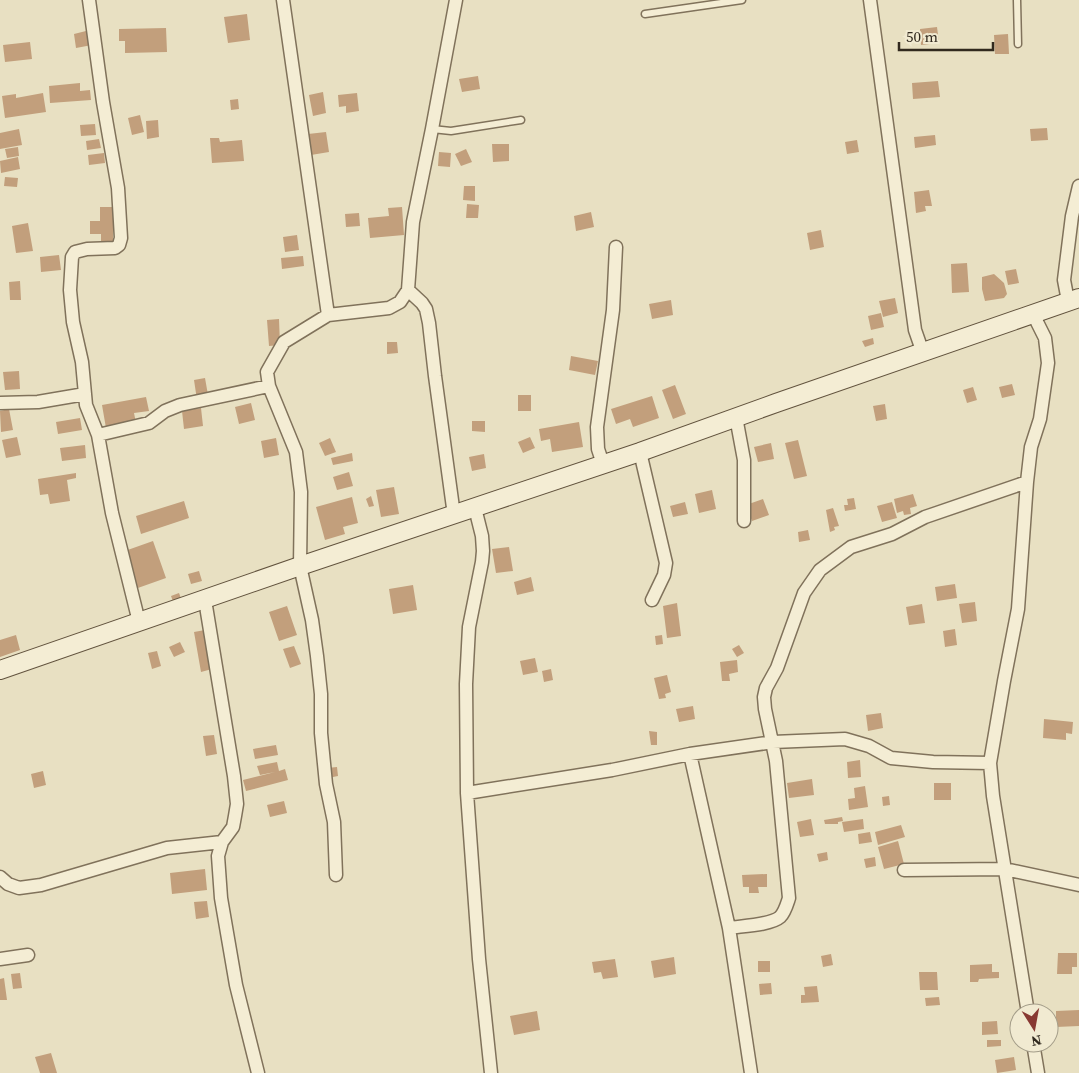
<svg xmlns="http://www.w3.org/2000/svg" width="1079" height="1073" viewBox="0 0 1079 1073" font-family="'Source Serif 4',serif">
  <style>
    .building { fill: #c29f7c }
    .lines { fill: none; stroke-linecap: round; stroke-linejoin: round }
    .lane-casing { stroke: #80725b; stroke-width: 9 }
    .street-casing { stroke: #80725b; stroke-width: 15 }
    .secondary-casing { stroke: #62533e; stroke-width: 20 }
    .lane { stroke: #f4edd4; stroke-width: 6 }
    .street { stroke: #f4edd4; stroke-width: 12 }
    .secondary { stroke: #f4edd4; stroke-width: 18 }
  </style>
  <rect width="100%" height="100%" fill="#e8e0c2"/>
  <!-- building -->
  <path class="building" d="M247 14 250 40 228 43 224 17Z
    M937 27 939 43 921 45 920 29Z
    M166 28 167 52 125 53V41H119V29Z
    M90 30 92 45 76 48 74 34Z
    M1008 34 1009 54H995L994 35Z
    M30 42 32 59 5 62 3 45Z
    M478 76 480 89 462 92 459 79Z
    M938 81 940 97 913 99 912 83Z
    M80 83V91L90 90 91 100 50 103 49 86Z
    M323 92 326 113 313 116 309 95Z
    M43 93 46 112 5 118 2 96 16 94V98Z
    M357 93 359 111 346 113V106L339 107 338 95Z
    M238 99 239 109 231 110 230 100Z
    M140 115 144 132 132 135 128 118Z
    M158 120 159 137 147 139 146 121Z
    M95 124 96 135 81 136 80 125Z
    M1047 128 1048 140 1031 141 1030 129Z
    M19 129 22 145 0 149V133Z
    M326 132 329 152 311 155 308 134Z
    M935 135 936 145 915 148 914 137Z
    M210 138H219L220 142 242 140 244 161 212 163Z
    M99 139 101 148 87 150 86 141Z
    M857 140 859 152 847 154 845 142Z
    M492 144H509V161L493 162Z
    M18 147 19 156 7 158 5 149Z
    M466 149 472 162 461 166 455 154Z
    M439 152 451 153 450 167 438 166Z
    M104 153 105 163 89 165 88 155Z
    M18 157 20 169 1 173 0 161Z
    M5 177 18 178 17 187 4 186Z
    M464 186H475V201L463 200Z
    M929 190 932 206H925L926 211 916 213 914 192Z
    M467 204 479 205 478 218H466Z
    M100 207H113V245H101V234H90V221H100Z
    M402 207 404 235 370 238 368 218 389 216 388 208Z
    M591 212 594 227 576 231 574 216Z
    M359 213 360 226 346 227 345 214Z
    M28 223 33 251 16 253 12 226Z
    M821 230 824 247 810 250 807 233Z
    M297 235 299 250 285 252 283 237Z
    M59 255 61 270 41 272 40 257Z
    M303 256 304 266 282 269 281 258Z
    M967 263 969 292 952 293 951 264Z
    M1016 269 1019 283 1008 285 1005 271Z
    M994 274 1004 283 1007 294 1004 298 985 301 982 289V277Z
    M20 281 21 300H10L9 282Z
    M895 298 898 313 883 317 879 301Z
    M671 300 673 315 652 319 649 304Z
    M881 313 884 327 871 330 868 316Z
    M279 319 280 345 269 346 267 320Z
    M873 338 874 344 865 347 862 341Z
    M387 342H397L398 353 387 354Z
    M571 356 598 361 595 375 569 370Z
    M19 371 20 389 5 390 3 372Z
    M205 378 208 395 197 400 194 380Z
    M1012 384 1015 395 1002 398 999 387Z
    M675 385 686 414 673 419 662 390Z
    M973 387 977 400 967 403 963 390Z
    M518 395H531V411H518Z
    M652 396 659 418 633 427 630 419 616 424 611 409Z
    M146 397 149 411 134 413 136 423 106 428 102 405Z
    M251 403 255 420 239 424 235 407Z
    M885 404 887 419 876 421 873 406Z
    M201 408 203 426 184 429 182 411Z
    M9 409 13 430 1 432 0 411Z
    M80 418 82 430 58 434 56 422Z
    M472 421H485V432L472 431Z
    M579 422 583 447 552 452 550 439 541 441 539 429Z
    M17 437 21 455 6 458 2 440Z
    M530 437 535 448 523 453 518 442Z
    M276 438 279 455 264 458 261 441Z
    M330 438 336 452 325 456 319 443Z
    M798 440 807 476 794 479 785 443Z
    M771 443 774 459 758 462 754 447Z
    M85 445 86 458 62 461 60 448Z
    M352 453 353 461 333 465 331 458Z
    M484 454 486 468 472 471 469 457Z
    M349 472 353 486 337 490 333 477Z
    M76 473V478L67 480 70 501 50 504 48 494 40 495 38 479Z
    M394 487 399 514 381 517 376 490Z
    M712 490 716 509 699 513 695 494Z
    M913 494 917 506 910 508 911 514 904 515 903 511 897 513 894 499Z
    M371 496 374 506 369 507 366 499Z
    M352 497 358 523 343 527 345 534 325 540 316 507Z
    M854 498 856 509 845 511 844 505H848L847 499Z
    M763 499 769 515 752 521 746 505Z
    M184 501 189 518 141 534 136 516Z
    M685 502 688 514 673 517 670 506Z
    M892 502 897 518 882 522 877 506Z
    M833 508 839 526 834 527 835 530 830 532 826 510Z
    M808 530 810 540 799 542 798 532Z
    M153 541 166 578 135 589 122 552Z
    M509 547 513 571 496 573 492 549Z
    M199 571 202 581 191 584 188 574Z
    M531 577 534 591 517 595 514 582Z
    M955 584 957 598 937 601 935 587Z
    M413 585 417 610 393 614 389 589Z
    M179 593 182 601 174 604 171 596Z
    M975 602 977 621 962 623 959 604Z
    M677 603 681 636 667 638 663 606Z
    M922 604 925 623 909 625 906 607Z
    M287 606 297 635 279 641 269 612Z
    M955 629 957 645 945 647 943 631Z
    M205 630 212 669 201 672 194 632Z
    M16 635 20 650 0 657V640Z
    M662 635 663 644 656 645 655 636Z
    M180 642 185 652 174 657 169 647Z
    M739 645 744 653 737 657 732 649Z
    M294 646 301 664 290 668 283 649Z
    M157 651 161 666 152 669 148 653Z
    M535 658 538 672 523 675 520 661Z
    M737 660 738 672 729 674 730 681H722L720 662Z
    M551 669 553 680 544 682 542 671Z
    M667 675 671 692 665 694 666 698 659 699 654 678Z
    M693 706 695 719 679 722 676 709Z
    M881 713 883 728 868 731 866 715Z
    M1044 719 1073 722 1072 734 1066 733V740L1043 738Z
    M649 731 657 732V745H651Z
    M214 735 217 754 206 756 203 736Z
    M276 745 278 755 255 759 253 749Z
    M860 760 861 777 848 778 847 762Z
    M277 762 279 771 285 769 288 780 246 791 243 780 275 772 260 775 257 766Z
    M337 767 338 776 328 778 327 768Z
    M43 771 46 785 34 788 31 774Z
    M812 779 814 795 789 798 787 783Z
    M934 783H951V800H934Z
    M865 786 868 807 849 810 848 799 855 798 854 788Z
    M889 796 890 805 883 806 882 797Z
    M284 801 287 813 270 817 267 805Z
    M842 817 843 821 838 822V824H825L824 820Z
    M811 819 814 835 800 837 797 822Z
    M863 819 864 829 844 832 842 822Z
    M901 825 905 837 878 845 875 832Z
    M870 832 872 842 859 844 858 834Z
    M898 841 904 864 884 869 878 847Z
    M827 852 828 860 819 862 817 854Z
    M875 857 876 866 866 868 864 859Z
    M205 869 207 890 172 894 170 873Z
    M767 874V887H758L759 893H749V887H743L742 875Z
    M207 901 209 917 196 919 194 902Z
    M1058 953H1077V967H1072V974H1057Z
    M831 954 833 965 823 967 821 956Z
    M674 957 676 974 654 978 651 961Z
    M615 959 618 977 603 979 601 972 594 973 592 962Z
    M758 961H770V972H758Z
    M992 964V972H999V978L979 979 978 982H970V965Z
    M919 972H937L938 990H920Z
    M20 973 22 988 13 989 11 974Z
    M4 978 7 1000H0V979Z
    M771 983 772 994 760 995 759 984Z
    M817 986 819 1002 801 1003V995H805L804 987Z
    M939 997 940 1005 926 1006 925 998Z
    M1079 1010V1026L1056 1027V1011Z
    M537 1011 540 1030 514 1035 510 1016Z
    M997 1021 998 1034 982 1035V1022Z
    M987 1040H1001V1046L987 1047Z
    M51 1053 57 1073H40L35 1057Z
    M1014 1057 1016 1070 997 1073 995 1060Z"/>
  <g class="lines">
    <defs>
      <path id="lane" d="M1017 0 1018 44
        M645 14 742 0
        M432 129 451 131 521 120"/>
      <path id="street" d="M89 0 103 102 118 188 121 238 119 245 115 248 87 249 75 252 72 257 70 290 73 322 82 362 86 405 98 435 112 513 139 622
        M283 0 328 315 284 342 267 372 269 386 296 452 301 492 300 566 312 620 317 656 321 694V733L326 784 334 822 336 875
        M870 0 915 330 923 353
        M408 290 422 303 426 309 429 323 435 376 454 515
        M1068 301 1064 280 1072 216 1079 186
        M328 315 389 308 400 302 408 290 413 222 432 129 456 0
        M0 403 38 402 85 394
        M736 417 744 460V521
        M98 435 149 423 165 411 180 405 269 386
        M640 452 666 563 664 575 652 600
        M603 464 598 449 597 427 613 310 616 247
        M475 508 482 536 483 551 482 562 469 627 466 684 467 793 479 959 491 1073
        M205 600 234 776 237 804 235 816 233 827 222 842 218 856 221 898 236 985 258 1073
        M690 754 729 928 751 1073
        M467 793 612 770 690 754 773 742 845 739 869 746 891 758 933 762 990 763
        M904 870 1005 869 1079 885
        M0 877 8 884 19 888 41 885 167 848 222 842
        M729 928C741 926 771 925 780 917 785 912 787 904 789 898L776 761 765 709 764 697 766 688 777 668 804 593 820 570 851 547 892 534 925 517 1027 482
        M0 959 28 955
        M1028 1013 993 796 990 763 1004 681 1018 609 1027 482 1031 447 1040 419 1048 363 1045 338 1033 314
        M1033 1043 1038 1073"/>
      <path id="secondary" d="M0 670 300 566 640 452 776 403 1079 298"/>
    </defs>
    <!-- lane casing -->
    <use href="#lane" class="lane-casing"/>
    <!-- street casing -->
    <use href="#street" class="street-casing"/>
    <!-- secondary casing -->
    <use href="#secondary" class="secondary-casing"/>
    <!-- lane -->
    <use href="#lane" class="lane"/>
    <!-- street -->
    <use href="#street" class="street"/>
    <!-- secondary -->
    <use href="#secondary" class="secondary"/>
  </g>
  <!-- north arrow -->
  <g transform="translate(1034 1028) rotate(169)"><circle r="24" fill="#f1ead1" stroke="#a49d89"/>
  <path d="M0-4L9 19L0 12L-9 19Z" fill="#883932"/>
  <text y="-8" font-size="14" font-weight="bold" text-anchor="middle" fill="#31291e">N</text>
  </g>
  <!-- scale -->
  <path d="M899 42v8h94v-8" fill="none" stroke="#31291e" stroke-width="2.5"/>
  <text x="906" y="42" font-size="15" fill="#31291e" stroke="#f1ead1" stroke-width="4" paint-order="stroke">50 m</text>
</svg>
